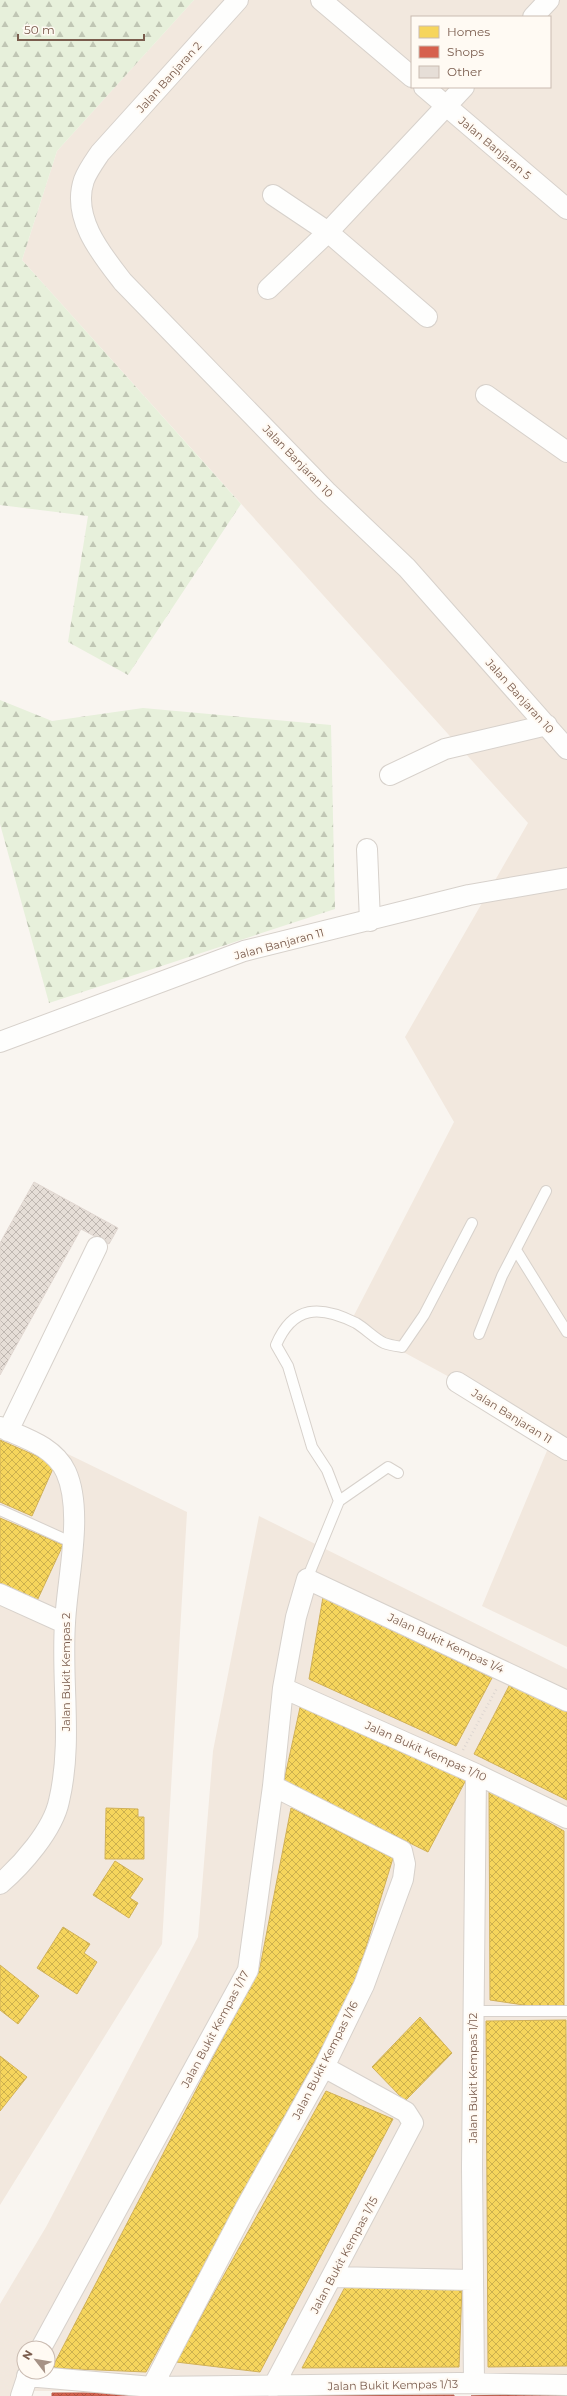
<svg xmlns="http://www.w3.org/2000/svg" width="567" height="2396" viewBox="0 0 567 2396" font-family="Montserrat,sans-serif">
  <style>
    .residential { fill: #f2e8de; fill-rule: evenodd }
    .forest { fill: url(#forest-firs) }
    .homes { fill: url(#homes-cross-hatch); stroke: #d1b158 }
    .shops { fill: url(#shops-cross-hatch); stroke: #ba5f4d }
    .building { fill: url(#building-cross-hatch); stroke: #e2d8d2 }
    .lines { fill: none; stroke-linecap: round; stroke-linejoin: round }
    .service-casing { stroke: #d7d1cb; stroke-width: 12 }
    .minor-casing { stroke: #d7d1cb; stroke-width: 22 }
    .path { stroke: #dcd5d0; stroke-width: 2.5; stroke-dasharray: 1 3; stroke-linecap: butt }
    .service { stroke: #fefefd; stroke-width: 10 }
    .minor { stroke: #fefefd; stroke-width: 20 }
    .labels { text-anchor: middle; dominant-baseline: central; stroke-width: 4; stroke-linejoin: round; paint-order: stroke }
    .street-label { font-size: 11px; fill: #7a5c4d; stroke: #fffaf3 }
  </style>
  <defs>
    <pattern id="forest-firs" width="22" height="20" patternUnits="userSpaceOnUse"><rect width="22" height="20" fill="#e7f0db"/><path d="M5 1l3.5 6h-7zM16 11l3.5 6h-7z" fill="#c0c6b4"/></pattern>
    <pattern id="homes-cross-hatch" width="8" height="8" patternUnits="userSpaceOnUse"><rect width="8" height="8" fill="#f6d55c"/><path d="M0 0l8 8M0 8l8-8" fill="none" stroke="#ccb04e"/></pattern>
    <pattern id="shops-cross-hatch" width="8" height="8" patternUnits="userSpaceOnUse"><rect width="8" height="8" fill="#d6604d"/><path d="M0 0l8 8M0 8l8-8" fill="none" stroke="#aa4f40"/></pattern>
    <pattern id="building-cross-hatch" width="8" height="8" patternUnits="userSpaceOnUse"><rect width="8" height="8" fill="#e6ded7"/><path d="M0 0l8 8M0 8l8-8" fill="none" stroke="#bfb7b1"/></pattern>
  </defs>
  <rect width="100%" height="100%" fill="#f9f5f0"/>
  <!-- residential -->
  <path class="residential" d="M194 0H567V1647L482 1606 554 1434 350 1323 454 1122 405 1037 528 823 22 260 57 151ZM412 17H550V87H412Z
    M0 1421 187 1512 162 1944 0 2205Z
    M259 1516 567 1669V2391H28L27 2396H0V2304L46 2227 198 1937 213 1751ZM24 2348H48V2372H24Z"/>
  <!-- forest -->
  <path class="forest" d="M0 0H194L57 151 22 260 241 504 128 675 68 642 88 516 0 505Z
    M0 700 52 721 143 708 331 725 335 909 49 1003 0 824Z"/>
  <!-- homes -->
  <path class="homes" d="M0 1440 55 1464 32 1516 0 1502Z
    M0 1518 63 1545 36 1603 0 1587Z
    M323 1597 492 1678 456 1746 309 1679Z
    M510 1684 567 1712V1800L474 1754Z
    M301 1703 467 1778 428 1852 284 1781Z
    M489 1789 564 1831V2011L490 2000Z
    M106 1808 138 1809V1817H144V1859H105Z
    M291 1808 393 1858 353 1990 146 2372 52 2368 260 1967Z
    M115 1861 143 1879 130 1898 138 1903 129 1918 93 1895Z
    M63 1927 90 1944 84 1953 97 1962 77 1994 37 1968Z
    M0 1965 39 1996 18 2024 0 2010Z
    M420 2017 452 2053 405 2101 372 2067Z
    M566 2020 567 2366 488 2367 486 2021Z
    M0 2056 27 2077 0 2111Z
    M326 2091 393 2119 260 2372 176 2362Z
    M345 2287H462L459 2367 302 2368Z"/>
  <!-- shops -->
  <path class="shops" d="M52 2393H232V2396H52Z
    M567 2393V2396H471Z
    M454 2395V2396H254Z"/>
  <!-- building -->
  <path class="building" d="M34 1182 118 1228 109 1244 81 1229 0 1375V1243Z"/>
  <g class="lines">
    <defs>
      <path id="service" d="M516 1250 567 1332
        M479 1334 502 1276 546 1191
        M339 1501 388 1467 398 1473
        M0 1510 73 1543
        M307 1579 339 1501 327 1470 312 1447 288 1366 276 1345C293 1305 320 1305 356 1323 366 1329 374 1338 384 1343 389 1345 396 1346 402 1347L424 1315 472 1223
        M473 2011H567"/>
      <path id="minor" d="M238 0 100 153C94 162 88 170 84 180 71 218 102 255 123 282L326 491 407 568 567 749
        M321 0 412 77
        M533 17 549 0
        M424 87 567 209
        M273 195 328 232 427 317
        M268 289 328 232 464 87
        M486 395 567 452
        M390 775 445 749 547 725
        M367 849 370 921
        M0 1042 244 951 469 895 567 878
        M457 1382 567 1450
        M0 1427C24 1438 54 1446 66 1472 84 1512 67 1579 65 1623 61 1682 73 1742 59 1801 53 1830 22 1865 0 1884
        M8 1431 97 1247
        M0 1594 64 1623
        M283 1688 476 1774 567 1818
        M333 2277 472 2280
        M41 2348 248 1970 273 1786 283 1688 296 1617 307 1579 567 1701
        M27 2376 152 2387 459 2383 567 2385
        M474 2383 472 2167 476 1774
        M152 2387 246 2207 324 2067 364 1985 403 1879 405 1864 402 1851 273 1786
        M273 2387 413 2123 406 2112 324 2067
        M21 2396 29 2372"/>
    </defs>
    <!-- service casing -->
    <use href="#service" class="service-casing"/>
    <!-- minor casing -->
    <use href="#minor" class="minor-casing"/>
    <!-- path -->
    <path class="path" d="M463 1750 497 1688"/>
    <!-- service -->
    <use href="#service" class="service"/>
    <!-- minor -->
    <use href="#minor" class="minor"/>
  </g>
  <g class="labels">
    <!-- street labels -->
    <g class="street-label">
      <text transform="translate(169 77) rotate(-48)">Jalan Banjaran 2</text>
      <text transform="translate(495 148) rotate(40)">Jalan Banjaran 5</text>
      <text transform="translate(298 461) rotate(46)">Jalan Banjaran 10</text>
      <text transform="translate(520 696) rotate(48)">Jalan Banjaran 10</text>
      <text transform="translate(279 944) rotate(-15)">Jalan Banjaran 11</text>
      <text transform="translate(512 1416) rotate(32)">Jalan Banjaran 11</text>
      <text transform="translate(446 1643) rotate(25)">Jalan Bukit Kempas 1/4</text>
      <text transform="translate(66 1672) rotate(-90)">Jalan Bukit Kempas 2</text>
      <text transform="translate(426 1751) rotate(24)">Jalan Bukit Kempas 1/10</text>
      <text transform="translate(215 2029) rotate(-62)">Jalan Bukit Kempas 1/17</text>
      <text transform="translate(325 2060) rotate(-63)">Jalan Bukit Kempas 1/16</text>
      <text transform="translate(473 2078) rotate(-90)">Jalan Bukit Kempas 1/12</text>
      <text transform="translate(344 2255) rotate(-62)">Jalan Bukit Kempas 1/15</text>
      <text transform="translate(393 2385) rotate(-1)">Jalan Bukit Kempas 1/13</text>
    </g>
  </g>
  <!-- legend -->
  <rect x="411" y="16" width="140" height="72" fill="#fffaf3" stroke="#cabbb1"/>
  <rect x="419" y="26" width="20" height="12" fill="#f6d55c" stroke="#cabbb1"/>
  <text x="447" y="36" font-size="12" fill="#7a5c4d">Homes</text>
  <rect x="419" y="46" width="20" height="12" fill="#d6604d" stroke="#cabbb1"/>
  <text x="447" y="56" font-size="12" fill="#7a5c4d">Shops</text>
  <rect x="419" y="66" width="20" height="12" fill="#e6ded7" stroke="#cabbb1"/>
  <text x="447" y="76" font-size="12" fill="#7a5c4d">Other</text>
  <!-- north arrow -->
  <g transform="translate(36 2360) rotate(301)"><circle r="19" fill="#fffaf3" stroke="#cabbb1"/>
  <path d="M0-3L7 15L0 10L-7 15Z" fill="#a69286"/>
  <text y="-6" font-size="11" font-weight="bold" text-anchor="middle" fill="#7a5c4d">N</text>
  </g>
  <!-- scale -->
  <path d="M18 34v6h126v-6" fill="none" stroke="#7a5c4d" stroke-width="2"/>
  <text x="24" y="34" font-size="12" fill="#7a5c4d" stroke="#fffaf3" stroke-width="3" paint-order="stroke">50 m</text>
</svg>
